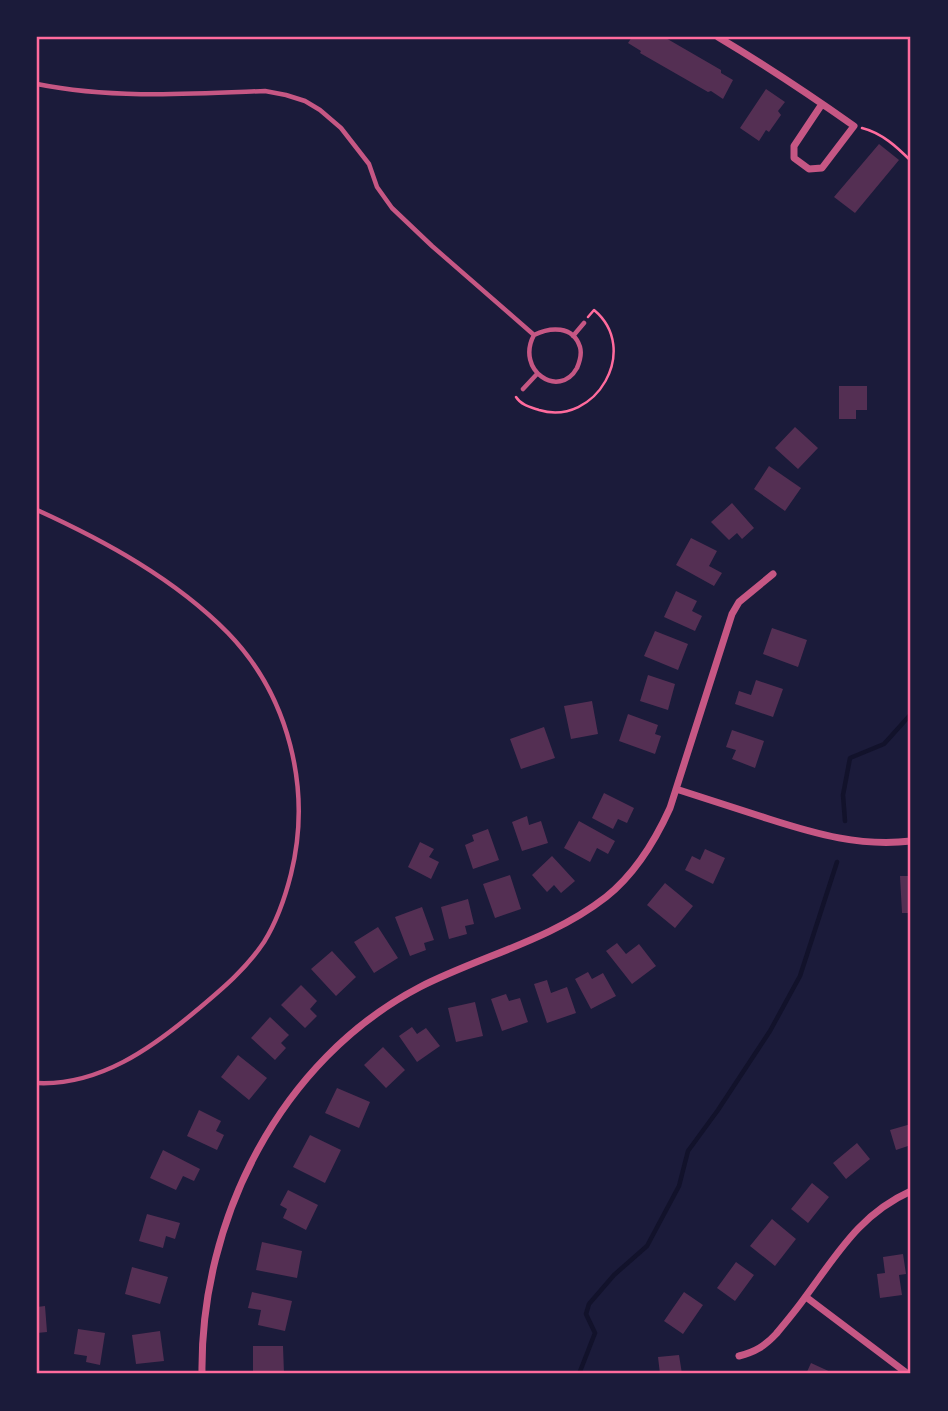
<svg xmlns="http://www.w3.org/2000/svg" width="948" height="1411" viewBox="0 0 948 1411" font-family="'Space Grotesk',sans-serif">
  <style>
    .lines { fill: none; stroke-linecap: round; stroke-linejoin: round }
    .stream { stroke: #12122b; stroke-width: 4.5 }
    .building { fill: #542f53 }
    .path { stroke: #ff6b9d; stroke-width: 2.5 }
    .service { stroke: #c65784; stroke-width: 4.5 }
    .minor { stroke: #c65784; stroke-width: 7 }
    .neatline { fill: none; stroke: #ff6b9d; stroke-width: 2.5 }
  </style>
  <rect width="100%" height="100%" fill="#1b1b3a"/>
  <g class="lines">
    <!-- stream -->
    <path class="stream" d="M845 821 843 795 850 758 884 744 911 714
      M579 1374 595 1333 586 1314 589 1304 614 1275 647 1246 679 1186 688 1151 718 1110 770 1031 800 976 837 862"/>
  </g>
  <!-- building -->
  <path class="building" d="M632 37H664L721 70V73L733 80 723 99 711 91 708 92 640 53 641 51 628 43Z
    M766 89 785 102 778 111 781 115 769 132 766 130 759 141 740 128Z
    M879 144 899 160 855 213 834 197Z
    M839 386H867V410H856V419H839Z
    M795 427 818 448 798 469 775 448Z
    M769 466 801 488 785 511 754 489Z
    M732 503 754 528 742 539 737 533 729 540 711 522Z
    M691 538 717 551 709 566 722 573 714 586 676 565Z
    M676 591 697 601 692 611 702 616 695 631 664 617Z
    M772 628 807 640 798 667 763 654Z
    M655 631 688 644 678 670 644 656Z
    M648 675 675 684 668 710 640 701Z
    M756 680 783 689 773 717 735 704 739 691 751 695Z
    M592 701 598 734 571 739 564 706Z
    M628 714 658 725 655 734 661 736 655 754 619 741Z
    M544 727 555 758 521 769 510 739Z
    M732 730 764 741 755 768 732 759 736 750 726 747Z
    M604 793 634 808 627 823 618 819 613 829 592 818Z
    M527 816 529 825 541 821 548 843 522 851 512 822Z
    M579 821 615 841 608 854 597 848 590 862 564 848Z
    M488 829 499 860 473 869 465 845 474 841 472 835Z
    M420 842 434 849 429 857 439 862 431 879 408 867Z
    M705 849 725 858 713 884 685 870 692 856 700 860Z
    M552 856 575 881 561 893 554 885 547 892 532 875Z
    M510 875 521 909 495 918 483 884Z
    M900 876H911V913H902Z
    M665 883 693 906 675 928 647 905Z
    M468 899 474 924 465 926 467 934 449 939 441 907Z
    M422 907 434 940 424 943 426 950 410 956 395 917Z
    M378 927 398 958 374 973 354 942Z
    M617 943 626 954 639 944 656 966 632 984 606 951Z
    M332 951 356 977 336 996 311 969Z
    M588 972 592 979 603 973 616 996 591 1009 575 979Z
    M547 980 551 993 567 987 576 1013 547 1023 534 984Z
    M301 985 317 1001 310 1009 317 1016 305 1028 281 1005Z
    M506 994 509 1001 520 998 528 1022 502 1031 491 999Z
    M475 1002 483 1036 456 1042 448 1008Z
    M270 1017 289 1035 281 1043 286 1048 275 1060 251 1038Z
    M412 1027 417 1034 426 1028 440 1046 417 1062 399 1036Z
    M383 1047 405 1070 386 1088 364 1065Z
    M238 1055 267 1078 249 1100 221 1077Z
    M337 1088 370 1102 359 1128 325 1113Z
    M199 1110 221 1121 216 1131 224 1135 217 1150 187 1136Z
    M911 1124V1145L896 1150 890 1130Z
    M310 1135 341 1150 325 1183 293 1167Z
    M857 1143 870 1159 846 1179 833 1163Z
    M163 1150 200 1169 194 1181 183 1176 176 1190 150 1178Z
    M812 1183 829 1197 808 1223 791 1209Z
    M288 1190 318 1205 306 1230 283 1218 287 1209 280 1205Z
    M147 1214 180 1223 175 1239 166 1236 163 1248 139 1241Z
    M772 1219 796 1239 775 1266 750 1246Z
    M262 1242 302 1251 297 1278 256 1270Z
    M903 1254 906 1274 899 1275 902 1295 880 1298 877 1274 885 1273 883 1257Z
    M736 1262 754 1275 735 1301 717 1288Z
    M132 1267 168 1277 160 1304 125 1294Z
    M252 1292 292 1301 285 1331 258 1325 261 1310 248 1308Z
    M684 1292 703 1305 683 1334 664 1321Z
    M45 1306 47 1332 37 1333V1307Z
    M78 1329 105 1333 100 1365 86 1362 87 1356 74 1354Z
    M160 1331 164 1361 136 1364 132 1335Z
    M253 1346H283L284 1374H253Z
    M679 1355 682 1374H660L658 1357Z
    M811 1363 835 1374H806Z"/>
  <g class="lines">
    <!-- path -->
    <path class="path" d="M862 128C882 133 897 147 911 161
      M516 397C521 405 530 407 539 410 596 427 641 349 594 310L588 317"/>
    <!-- service -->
    <path class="service" d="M37 84C111 99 190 94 265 91L286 95 305 101 320 110 341 128 369 164 377 187 392 208 432 246 534 335C515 370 559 400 577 368 580 361 582 354 580 347 573 325 550 327 534 335
      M573 336 584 323
      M523 389 537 374
      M37 510C105 541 175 579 228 633 289 696 312 789 291 874 285 898 277 921 264 942 246 969 222 989 197 1010 152 1048 99 1086 37 1083"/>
    <!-- minor -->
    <path class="minor" d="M718 37C765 65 810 95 854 126L822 168 809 169 794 158V146L822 104
      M676 789C707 799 738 809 769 819 816 834 861 847 911 841
      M806 1297 908 1374
      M739 1356C755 1352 765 1346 776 1334 786 1322 797 1309 806 1296 838 1253 860 1214 911 1191
      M202 1374C200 1220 280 1060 420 987 481 956 551 940 606 897 635 874 655 841 670 808L732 614 739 602 773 574"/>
  </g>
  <!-- border -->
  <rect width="948" height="1411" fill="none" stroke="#1b1b3a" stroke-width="77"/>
  <rect x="38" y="38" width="871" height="1334" class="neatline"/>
</svg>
